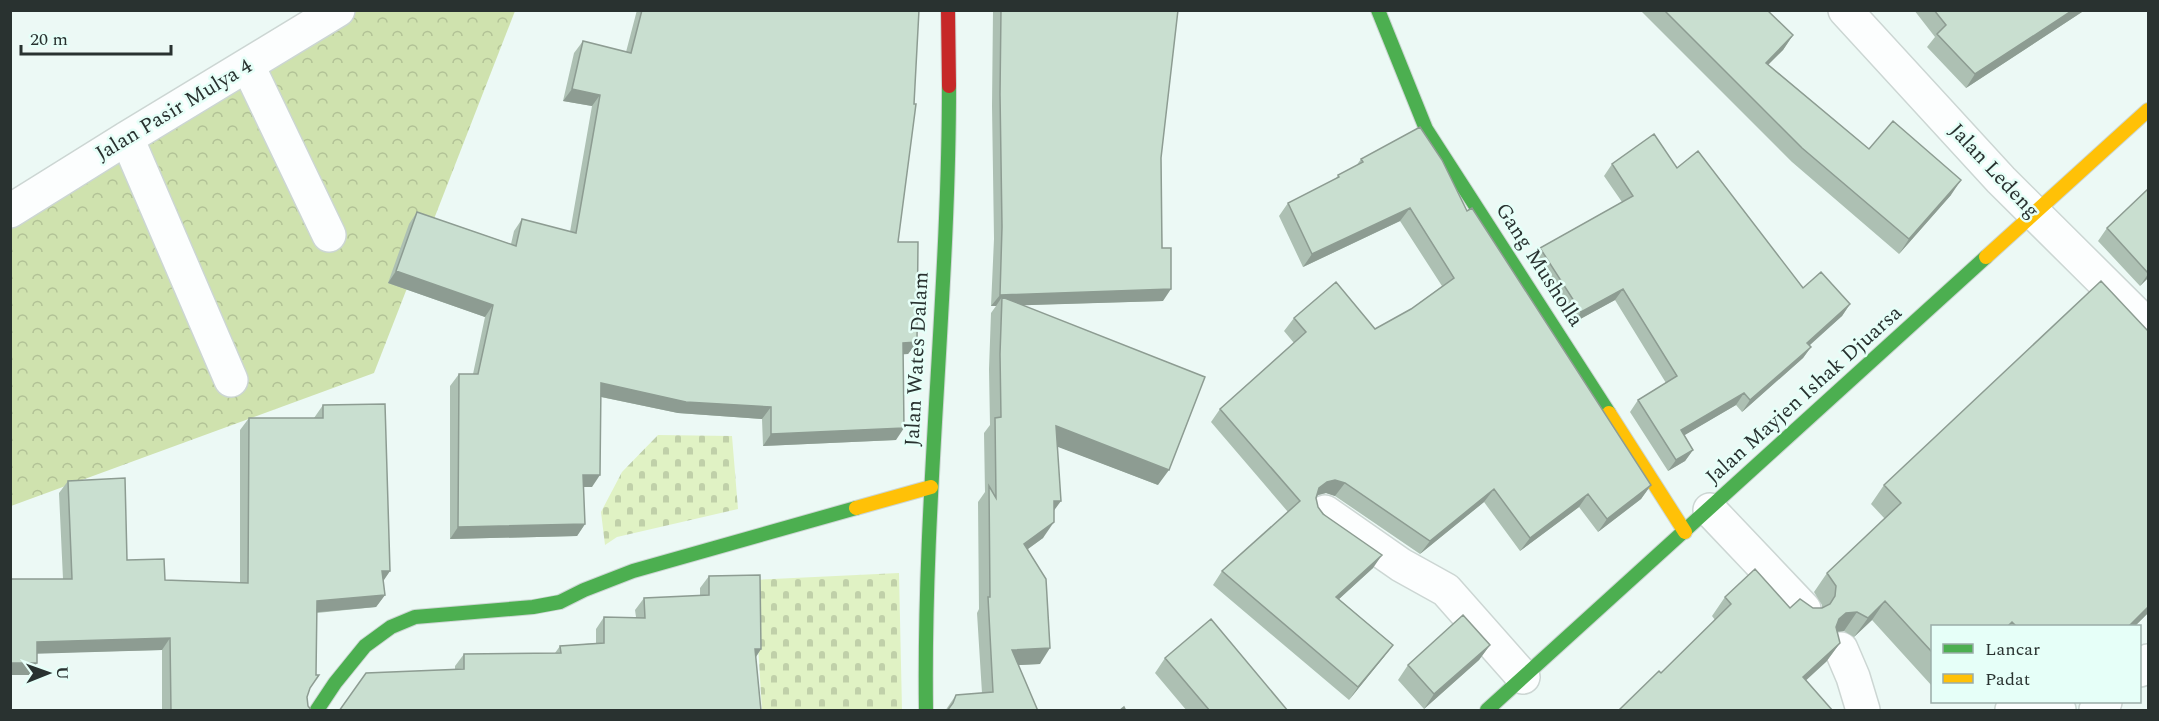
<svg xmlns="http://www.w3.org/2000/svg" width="2159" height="721" viewBox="0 0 2159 721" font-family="Spectral,serif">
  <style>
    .forest { fill: url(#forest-crowns) }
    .cemetery { fill: url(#cemetery-stones) }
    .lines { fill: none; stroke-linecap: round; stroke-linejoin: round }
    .street-casing { stroke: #ccd6d3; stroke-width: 36 }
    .fast-casing { stroke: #ccd6d3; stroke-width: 16 }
    .slow-casing { stroke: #ccd6d3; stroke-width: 16 }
    .jam-casing { stroke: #ccd6d3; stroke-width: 16 }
    .street { stroke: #fcfefe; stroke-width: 33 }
    .fast { stroke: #4caf50; stroke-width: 14 }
    .slow { stroke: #ffc107; stroke-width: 14 }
    .jam { stroke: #c62828; stroke-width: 14 }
    .wall { fill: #adc0b3 }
    .shaded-wall { fill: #8d9c92 }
    .building { fill: #c9dfd0; stroke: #8d9c92; stroke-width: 1.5 }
    .labels { text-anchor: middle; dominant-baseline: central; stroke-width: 5; stroke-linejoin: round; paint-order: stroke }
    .street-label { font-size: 21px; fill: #293230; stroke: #e6fff8 }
  </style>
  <defs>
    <pattern id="forest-crowns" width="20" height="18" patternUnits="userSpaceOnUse" patternTransform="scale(1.5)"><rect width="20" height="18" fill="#cfe2ae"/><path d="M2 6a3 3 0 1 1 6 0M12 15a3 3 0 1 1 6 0" fill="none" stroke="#b2c296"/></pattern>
    <pattern id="cemetery-stones" width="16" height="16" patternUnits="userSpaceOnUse" patternTransform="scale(1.5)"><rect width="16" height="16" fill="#e0f2c4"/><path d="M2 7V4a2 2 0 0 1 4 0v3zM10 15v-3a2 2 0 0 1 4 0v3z" fill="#c0d0a9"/></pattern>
  </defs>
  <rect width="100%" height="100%" fill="#ecf9f5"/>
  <!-- forest -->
  <path class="forest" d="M324 11H515L374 373 11 506V209Z"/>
  <!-- cemetery -->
  <path class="cemetery" d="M658 435 732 436 738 509 617 537 605 545 601 512 622 472Z
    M899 573 902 710H762L754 580Z"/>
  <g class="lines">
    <defs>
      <path id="street" d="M1845 10 2001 180 2148 326
        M248 66 329 235
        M127 138 231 380
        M10 211 127 138 338 10
        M1710 510 1804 609
        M1325 512 1401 565 1446 590 1523 677
        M1841 649 1853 677 1863 710
        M2140 670 2148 661
        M2012 710C2029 699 2041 701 2059 710
        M2096 710 2105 702"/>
      <path id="fast" d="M1378 10 1426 129 1609 413
        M317 710 335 683 365 646 391 627 415 617 533 607 560 602 584 590 633 571 856 508
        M926 710C923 502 949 294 949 86
        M1487 710 1986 257"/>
      <path id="slow" d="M1986 257 2148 110
        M1609 413 1685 532
        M856 508 931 487"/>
      <path id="jam" d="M948 10 949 86"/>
    </defs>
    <!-- street casing -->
    <use href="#street" class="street-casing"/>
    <!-- fast casing -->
    <use href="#fast" class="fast-casing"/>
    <!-- slow casing -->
    <use href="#slow" class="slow-casing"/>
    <!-- jam casing -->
    <use href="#jam" class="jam-casing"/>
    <!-- street -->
    <use href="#street" class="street"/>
    <!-- fast -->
    <use href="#fast" class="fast"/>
    <!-- slow -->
    <use href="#slow" class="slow"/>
    <!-- jam -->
    <use href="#jam" class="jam"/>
  </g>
  <!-- wall -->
  <path class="wall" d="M637 10H919L898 242 917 342 908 354H903L896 440 763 446 762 419 678 413 601 397 592 487H583L585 524 577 536 450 539V386L459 374H473L485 317 388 283 409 224 417 212 511 244 514 231 522 219 570 232 592 106 563 101 574 53 583 41 626 52Z
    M993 10H1178L1161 158 1163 301 1023 305 1158 485 1057 446 1054 511 1043 538 1028 549 1040 664 1018 665 1038 711H945L956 695 982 693 977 613 979 609 978 502 985 492 984 433 990 425 989 369 991 313 996 306H991L994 239 992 106Z
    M1640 10H1767L1793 35 1783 50 1768 64 1869 149 1951 195 1899 254 1792 162Z
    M1914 10H2085L1966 88 1927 47 1935 37Z
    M1361 159 1467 211 1651 485 1641 499 1598 532 1579 507 1520 551 1484 502 1420 554 1335 496 1326 493 1318 495 1316 498 1318 507 1373 568 1339 599 1393 645 1383 658 1349 700 1213 585 1222 571 1288 512 1211 422 1220 409 1294 343 1284 331 1294 318 1375 329 1411 309 1442 286 1400 221 1303 267 1279 216 1288 203 1335 180 1338 175 1356 166Z
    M1612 164 1677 168 1803 288 1850 304 1842 316 1809 345 1811 347 1803 358 1742 412 1736 405 1684 435 1693 450 1685 461 1668 471 1630 412 1638 400 1666 383 1615 300 1573 323 1532 259 1540 248 1622 202 1604 176Z
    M2148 189V278L2140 286 2098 241 2107 228Z
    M2148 331V613L2134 627H1932V686L1872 620 1854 637 1844 631 1837 632 1840 643 1826 662 1661 673 1715 620 1712 616 1725 597 1790 608H1822V605L1814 592 1827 573 1885 519 1871 504 1884 485Z
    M323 405 390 571 383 580 385 595 376 607 317 613 310 688 307 697 308 706 312 711H162V650L37 653 29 675 63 579 59 493 68 481 127 560 165 580 240 583V430L249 418H314Z
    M709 576 761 649 756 657 455 669V666L464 654 555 653 560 646 596 643V629L604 617H636L635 610 644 598 700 596V588Z
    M1490 645 1479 660 1424 709 1398 680 1408 665Z
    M1165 658 1288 711H1187L1155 673Z"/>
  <!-- shaded-wall -->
  <path class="shaded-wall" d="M2073 10H2085L1966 88 1975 74Z
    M1793 35 1783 50 1756 77 1766 63Z
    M572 89 600 95 592 106 563 101Z
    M1961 180 1951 195 1899 254 1909 239Z
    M1410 208 1400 221 1303 267 1312 254Z
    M396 271 493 305 485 317 388 283Z
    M2148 274V278L2140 286Z
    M1171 289 1163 301 1002 306V297L996 306H991L1000 295Z
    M1623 289 1615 300 1573 323 1581 312Z
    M1850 304 1842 316 1799 355 1807 343Z
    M917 342 908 354 894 355 903 343Z
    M1811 347 1803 358 1742 412 1750 400Z
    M601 383 771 407 762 419 678 413 592 395Z
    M1744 393 1736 405 1673 442 1681 430Z
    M1056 426 1169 470 1158 485 1045 442Z
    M904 428 896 440 763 446 771 434Z
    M1693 450 1685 461 1668 471 1676 460Z
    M583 475H600L592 487H575Z
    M1335 480 1345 483 1335 496 1326 493 1318 495 1310 501 1319 488 1327 482Z
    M1651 485 1641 499 1598 532 1607 519Z
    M1494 489 1484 502 1420 554 1430 541Z
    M1588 494 1579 507 1520 551 1530 538Z
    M1054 501H1061L1050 516Z
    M1054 522 1043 538 1014 559 1024 544Z
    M585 524 577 536 450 539 458 527Z
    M1382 555 1373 568 1327 610 1336 597Z
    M382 571H390L382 583Z
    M385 595 376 607 308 613 317 601Z
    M1885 601 1872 620 1854 637 1868 618Z
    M2148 607V613L2134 627H2128Z
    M1857 612 1844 631 1833 632 1839 619 1846 613Z
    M170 638 162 650 28 654 37 642Z
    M1840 643 1826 662 1789 696 1803 677Z
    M1393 645 1383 658 1349 700 1358 687Z
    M1490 645 1479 660 1424 709 1434 694Z
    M1050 648 1040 664 1001 666 1012 650Z
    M755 649H761L753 661Z
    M10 663H37L29 675H10Z"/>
  <!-- building -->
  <path class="building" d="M642 10H919L914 104H916L898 242H918L917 342 903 343 904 428 771 434V407L686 402 601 383 600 475H583L585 524 458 527 459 374H478L493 305 396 271 417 212 516 246 522 219 576 233 600 95 572 89 583 41 631 53Z
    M1001 10H1178L1161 158 1162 248H1171V289L1000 295 1002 227 1000 94Z
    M1664 10H1767L1793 35 1766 63 1869 149 1893 121 1961 180 1909 239 1802 148Z
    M1934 10H2073L1975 74 1937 34 1946 25Z
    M1420 127 1442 160 1467 211 1472 208 1651 485 1607 519 1588 494 1530 538 1494 489 1430 541 1345 483 1335 480 1327 482 1319 488 1316 498 1318 507 1323 514 1382 555 1336 597 1393 645 1358 687 1222 571 1300 501 1220 409 1306 332 1294 318 1336 282 1375 329 1411 309 1454 278 1410 208 1312 254 1288 203 1339 177 1338 175 1363 162 1361 159Z
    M1654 134 1677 168 1698 151 1803 288 1821 272 1850 304 1807 343 1811 347 1750 400 1744 393 1681 430 1693 450 1676 460 1638 400 1677 376 1623 289 1581 312 1540 248 1633 196 1612 164Z
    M2148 189V273L2107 228Z
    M2101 281 2148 331V607L2128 627H2017L2012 622 2007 627H1932V652L1885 601 1868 618 1857 612 1846 613 1839 619 1836 627 1840 643 1803 677 1833 711H1618L1659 671 1661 673 1731 604 1725 597 1755 569 1790 608 1800 599 1813 608H1822L1830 604 1835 596 1836 586 1827 573 1901 503 1884 485Z
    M1002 297 1205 377 1169 470 1056 426 1061 501H1054V522L1024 544 1046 579 1050 648 1012 650 1038 711H947L953 703 956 695 993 692 988 597H990L989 486 996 498 995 418 1001 417 1000 354Z
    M385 404 390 571H382L385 595 317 601 316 675H319L310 688 307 697 308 706 312 711H171L170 638 37 642V663H10V579H72L68 481 125 478 127 560 164 559 165 580 248 583 249 418H323V405Z
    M760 575 761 649H755L761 711H339L366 673 464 669V654L561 653 560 646 604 643V617L645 618 644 598 709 595V576Z
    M1463 615 1490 645 1434 694 1408 665Z
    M1211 619 1288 711H1210L1165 658Z
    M1124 707 1126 711H1119Z"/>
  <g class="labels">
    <!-- street labels -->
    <g class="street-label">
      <text transform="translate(174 110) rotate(-31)">Jalan Pasir Mulya 4</text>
      <text transform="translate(1994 171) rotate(47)">Jalan Ledeng</text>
      <text transform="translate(1539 265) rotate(57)">Gang Musholla</text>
      <text transform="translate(917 359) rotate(-87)">Jalan Wates Dalam</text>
      <text transform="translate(1804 395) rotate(-42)">Jalan Mayjen Ishak Djuarsa</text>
    </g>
  </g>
  <!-- border -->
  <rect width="2159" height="721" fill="none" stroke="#293230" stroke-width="24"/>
  <!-- legend -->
  <rect x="1931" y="625" width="210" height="78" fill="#e6fff8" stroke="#9aada8" stroke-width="1.5"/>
  <rect x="1943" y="644" width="30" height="9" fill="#4caf50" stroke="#9aada8" stroke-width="1.5"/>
  <text x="1985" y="655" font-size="18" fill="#293230">Lancar</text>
  <rect x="1943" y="674" width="30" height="9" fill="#ffc107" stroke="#9aada8" stroke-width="1.5"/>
  <text x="1985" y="685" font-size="18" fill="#293230">Padat</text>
  <!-- north arrow -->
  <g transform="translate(48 673) rotate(89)" stroke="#e6fff8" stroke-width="4.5" paint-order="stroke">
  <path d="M0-4.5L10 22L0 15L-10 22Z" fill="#293230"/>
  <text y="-9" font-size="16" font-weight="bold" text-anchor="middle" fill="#293230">U</text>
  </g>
  <!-- scale -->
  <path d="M21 45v9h150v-9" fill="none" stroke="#293230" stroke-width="3"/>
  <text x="30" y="45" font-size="18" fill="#293230" stroke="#e6fff8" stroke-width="4.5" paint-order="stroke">20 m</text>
</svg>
